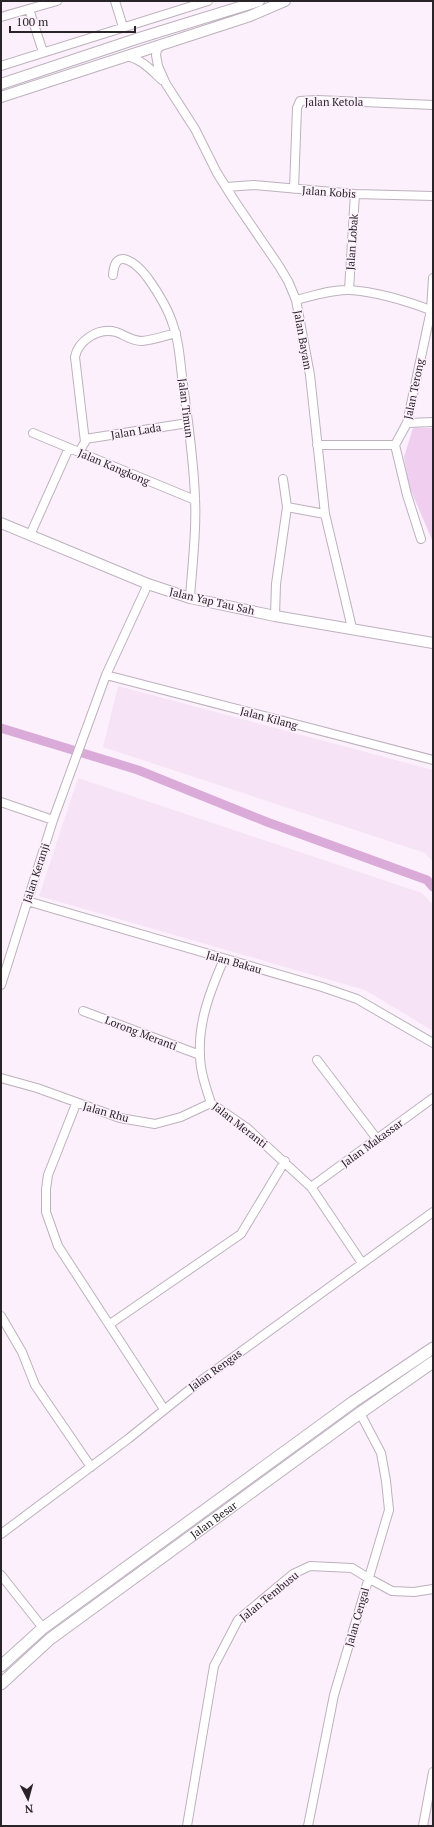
<svg xmlns="http://www.w3.org/2000/svg" width="434" height="1827" viewBox="0 0 434 1827" font-family="'PT Serif',serif">
  <style>
    .built { fill: #f6e3f5 }
    .green { fill: #f0ceef }
    .lines { fill: none; stroke-linecap: round; stroke-linejoin: round }
    .canal { stroke: #daaad8; stroke-width: 9 }
    .minor-casing { stroke: #bdb1bd; stroke-width: 10 }
    .tertiary-casing { stroke: #bdb1bd; stroke-width: 12 }
    .secondary-casing { stroke: #bdb1bd; stroke-width: 13 }
    .minor { stroke: #fff; stroke-width: 8 }
    .tertiary { stroke: #fff; stroke-width: 10 }
    .secondary { stroke: #fff; stroke-width: 11 }
    .labels { text-anchor: middle; dominant-baseline: central; stroke-width: 3; stroke-linejoin: round; paint-order: stroke }
    .street-label { font-size: 11px; fill: #292428; stroke: #fdf0fd }
  </style>
  <rect width="100%" height="100%" fill="#fdf0fd"/>
  <!-- built -->
  <path class="built" d="M118 686 433 770V862L425 853 103 747Z
    M78 778 422 893 433 905V1031L365 990 39 896Z
    M433 1790V1826H426Z"/>
  <!-- green -->
  <path class="green" d="M413 428H433V542L409 486 404 457Z"/>
  <g class="lines">
    <!-- canal -->
    <path class="canal" d="M1 728 138 770 267 822 427 880 433 887"/>
    <defs>
      <path id="minor" d="M115 1 123 27
        M29 9 43 52
        M1 17 57 1
        M162 44 157 50 156 55 158 66 166 84 195 129 217 173 234 200 279 266 288 281 296 300 310 375 325 514 352 628
        M126 56C142 59 151 70 162 80
        M1 66 208 1
        M226 187 254 185 355 194 433 196
        M294 189 297 108 300 101 317 100 433 105
        M113 275C115 245 137 264 147 277 157 291 168 308 173 325 180 343 180 365 183 384 188 422 194 461 195 499 197 531 192 566 190 598
        M349 290 355 194
        M296 300C313 296 332 289 350 290 378 292 407 301 433 311
        M407 423 433 422
        M33 433 195 500
        M85 439 188 423
        M317 445H395
        M395 445 407 423 431 310 433 278
        M395 445 407 495 421 539
        M79 452 85 442 75 357C78 341 98 327 116 332 125 335 131 341 142 341 153 340 165 336 176 333
        M287 507 325 514
        M30 535 69 448
        M275 616 276 584 287 507 283 479
        M106 675 433 760
        M1 802 53 820
        M27 901 322 987 357 999 433 1043
        M224 959C211 989 198 1021 200 1055 200 1071 206 1088 211 1103L247 1128 311 1187 362 1263
        M1 985 53 820 106 675 148 584
        M83 1011 200 1055
        M317 1060 377 1139
        M1 1078 37 1088 120 1118 155 1124 181 1117 211 1103
        M76 1104 48 1175 46 1189V1212L58 1246 164 1409
        M311 1187 433 1098
        M1 1316 22 1352 35 1385 91 1467
        M110 1324 241 1234 285 1161
        M1 1534 128 1439 199 1382 433 1212
        M1 1575 43 1628
        M187 1826 214 1666 238 1620 293 1574 310 1566 352 1568 368 1578 392 1591 414 1592 433 1589
        M308 1826 334 1695 389 1510 386 1481 381 1453 360 1413
        M423 1826 433 1772"/>
      <path id="tertiary" d="M1 84 139 38 259 1
        M1 97 250 16 285 1
        M1 523 148 584 190 598 275 616 433 643"/>
      <g id="secondary">
        <path d="M1 1666 43 1628 353 1402 433 1348"/>
        <path id="s1" d="M1 1684 50 1639 360 1413 433 1362"/>
      </g>
    </defs>
    <!-- minor casing -->
    <use href="#minor" class="minor-casing"/>
    <!-- tertiary casing -->
    <use href="#tertiary" class="tertiary-casing"/>
    <!-- secondary casing -->
    <use href="#secondary" class="secondary-casing"/>
    <!-- minor -->
    <use href="#minor" class="minor"/>
    <!-- tertiary -->
    <use href="#tertiary" class="tertiary"/>
    <!-- secondary -->
    <use href="#secondary" class="secondary"/>
  </g>
  <g class="labels">
    <!-- street labels -->
    <g class="street-label">
      <text x="334" y="102">Jalan Ketola</text>
      <text transform="translate(329 192) rotate(4)">Jalan Kobis</text>
      <text transform="translate(352 242) rotate(-86)">Jalan Lobak</text>
      <text transform="translate(303 340) rotate(80)">Jalan Bayam</text>
      <text transform="translate(414 389) rotate(-78)">Jalan Terong</text>
      <text transform="translate(186 408) rotate(83)">Jalan Timun</text>
      <text transform="translate(136 431) rotate(-9)">Jalan Lada</text>
      <text transform="translate(114 467) rotate(23)">Jalan Kangkong</text>
      <text transform="translate(212 601) rotate(13)">Jalan Yap Tau Sah</text>
      <text transform="translate(269 718) rotate(15)">Jalan Kilang</text>
      <text transform="translate(36 873) rotate(-72)">Jalan Keranji</text>
      <text transform="translate(234 962) rotate(16)">Jalan Bakau</text>
      <text transform="translate(141 1033) rotate(21)">Lorong Meranti</text>
      <text transform="translate(106 1112) rotate(16)">Jalan Rhu</text>
      <text transform="translate(240 1125) rotate(38)">Jalan Meranti</text>
      <text transform="translate(372 1143) rotate(-36)">Jalan Makassar</text>
      <text transform="translate(215 1370) rotate(-36)">Jalan Rengas</text>
      <text stroke="none"><textPath href="#s1" startOffset="269">Jalan Besar</textPath></text>
      <text transform="translate(269 1596) rotate(-39)">Jalan Tembusu</text>
      <text transform="translate(357 1617) rotate(-74)">Jalan Cengal</text>
    </g>
  </g>
  <!-- border -->
  <rect width="434" height="1827" fill="none" stroke="#292428" stroke-width="4"/>
  <!-- north arrow -->
  <g transform="translate(28 1799) rotate(174)" stroke="#fdf0fd" stroke-width="3" paint-order="stroke">
  <path d="M0-3L7 15L0 10L-7 15Z" fill="#292428"/>
  <text y="-6" font-size="11" font-weight="bold" text-anchor="middle" fill="#292428">N</text>
  </g>
  <!-- scale -->
  <path d="M10 26v6h125v-6" fill="none" stroke="#292428" stroke-width="2"/>
  <text x="16" y="26" font-size="12" fill="#292428" stroke="#fdf0fd" stroke-width="3" paint-order="stroke">100 m</text>
</svg>
